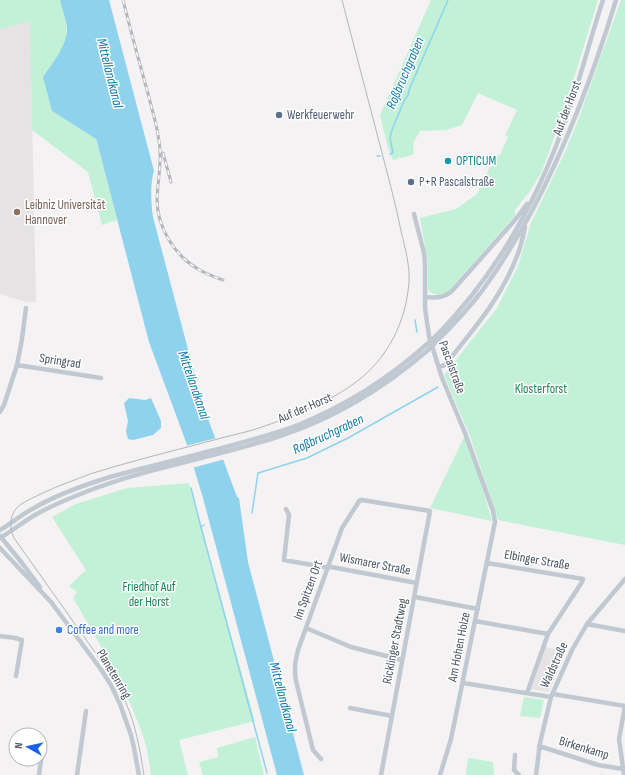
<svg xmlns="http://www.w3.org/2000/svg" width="625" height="775" viewBox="0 0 625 775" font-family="'Sofia Sans Condensed',sans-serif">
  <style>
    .education { fill: #e5e3e4 }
    .green { fill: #c2f1d8 }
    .water { fill: #8fd2ee }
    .pier { fill: #f4f2f2 }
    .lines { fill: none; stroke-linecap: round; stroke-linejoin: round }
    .stream { stroke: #8fd2ee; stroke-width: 1.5 }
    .minor { stroke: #c0c8d1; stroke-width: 4.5 }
    .tram { stroke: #b4b6bc; stroke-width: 1 }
    .rail-casing { stroke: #b4b6bc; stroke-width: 3 }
    .rail { stroke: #fff; stroke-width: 1.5; stroke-dasharray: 4.5; stroke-linecap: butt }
    .minor-bridge { stroke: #c0c8d1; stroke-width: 4.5 }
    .service-dot { fill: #5c6f8a; stroke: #fff; stroke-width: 1.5 }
    .culture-dot { fill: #0f9aa8; stroke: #fff; stroke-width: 1.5 }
    .education-dot { fill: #8d6e63; stroke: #fff; stroke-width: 1.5 }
    .shop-dot { fill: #3f7fe0; stroke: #fff; stroke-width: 1.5 }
    .labels { text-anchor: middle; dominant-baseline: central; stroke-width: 3; stroke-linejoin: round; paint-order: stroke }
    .street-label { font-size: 13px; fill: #495360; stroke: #fff }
    .service-label { font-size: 13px; fill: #4e5e75; stroke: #fff; text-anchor: start }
    .culture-label { font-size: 13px; fill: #0d838f; stroke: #fff; text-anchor: start }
    .education-label { font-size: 13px; fill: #785e54; stroke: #fff; text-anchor: start }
    .park-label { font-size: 13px; fill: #178456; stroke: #fff }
    .shop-label { font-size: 13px; fill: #366cbe; stroke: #fff; text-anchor: start }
    .water-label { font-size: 14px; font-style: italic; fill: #0b7ba9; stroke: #fff }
  </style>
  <rect width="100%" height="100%" fill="#f4f2f2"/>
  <!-- education -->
  <path class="education" d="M30 21 36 302H26L0 294V29Z
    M545 647 566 650 549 692 531 689Z"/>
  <!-- green -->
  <path class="green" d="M0 0H60C64 15 70 30 64 45L52 111 96 139 117 220 102 225 88 172 32 130 30 21 0 29Z
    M431 0H598L564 111 541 173 530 191 515 210V216L454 285C452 287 450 291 447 292 440 296 433 295 428 290V263L420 218 456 209 477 194 495 156 500 155 508 137 505 136 517 110 478 93 462 125 446 130 420 131 413 143 414 154 402 158 399 157 398 159 393 160 388 148 380 115Z
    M621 0H625V545L498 520 470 436 444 375 497 308 518 266 531 223 565 152 577 123Z
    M466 433 492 521 430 508Z
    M189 483 255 721 179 740 188 775H151C149 763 148 750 144 739 127 688 100 644 73 598L77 592 69 586 86 570 52 517 76 504 127 488Z
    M524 697 544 700 540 718 520 716Z
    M255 737 264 775H203L199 762 218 757 217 748Z
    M468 758 493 762 494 775H466Z"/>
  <!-- water -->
  <path class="water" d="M60 0H109L154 171C150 183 151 204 153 217L198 387 207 416 237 497 239 498 248 562 304 775H277L203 498 186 442 149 342 97 142 96 139 52 111 43 77C52 64 68 44 67 28 66 19 62 9 60 0Z
    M129 398 145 400 151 398 161 421V428L153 435 133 440 128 439 126 431 128 421 124 403Z"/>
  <!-- pier -->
  <path class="pier" d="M217 438 225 459 192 468 185 446Z"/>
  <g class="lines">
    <!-- stream -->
    <path class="stream" d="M390 154 393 153 390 138 392 130 404 101 408 95 409 90 448 0
      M377 156H380
      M415 320 417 332
      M191 488 201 527
      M252 513 258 473 307 458 348 438 438 387
      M204 525 201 527 267 773"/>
    <!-- minor -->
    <path class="minor" d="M414 214 424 253 425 263V308L429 336 442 378 465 433 493 511 495 522 451 739 440 775
      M425 297C435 298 444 298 452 291L515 220 527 204
      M436 336C496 275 538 200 566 119 580 80 590 39 603 0
      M437 341C453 325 468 309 482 291 501 265 518 237 533 209 568 142 594 72 616 0
      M17 365 101 378
      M439 367 445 365C472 331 501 299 517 256 521 247 523 237 525 227
      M0 412 4 405 17 365 22 339 26 308
      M286 509 289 515 284 560 324 567H331L417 583
      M0 530C12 523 22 514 34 508 58 494 84 485 110 477 143 468 177 460 210 451 240 443 269 436 298 425 345 406 388 379 426 345
      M0 536 22 563 40 587
      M0 538C12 531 23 522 35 515 52 505 70 498 88 491 150 467 217 457 280 436 335 418 384 388 428 350
      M0 548 51 602 100 668 111 685 120 704 131 735 134 748 139 775
      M487 563 583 579 582 582 548 634 527 693
      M415 597 478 609
      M475 621 548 634
      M587 624 592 625 625 631
      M306 628 351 647 402 660
      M0 636 15 638 22 640 16 676
      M463 683 551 697
      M553 694 625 706
      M350 708 392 716
      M539 746 598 765 623 769
      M515 755 514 770 519 775
      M321 759 313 750 296 681C294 669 295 662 298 650L342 528 358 503 359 501 362 500 430 511 381 775
      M39 775 42 753
      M77 775 86 711
      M536 775 540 743 551 697 572 650 587 624 625 579
      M624 775 619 739 625 706"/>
    <!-- tram -->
    <path class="tram" d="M144 775C140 750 136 726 126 703 120 689 112 677 104 665L14 538C9 526 9 514 20 505 27 500 37 496 45 492 60 485 75 480 90 474 131 461 173 451 214 440 231 435 249 432 265 426 282 420 298 414 314 406 328 400 343 392 356 382 388 358 406 322 409 282 410 265 405 248 401 231 397 211 392 191 387 172 372 115 357 57 342 0"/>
    <defs>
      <path id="rail" d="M123 0C131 32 140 65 149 97 152 110 156 122 158 135 163 157 158 177 157 199 157 227 174 255 198 269 206 274 215 277 223 280
        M163 153 171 182"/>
    </defs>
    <!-- rail casing -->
    <use href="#rail" class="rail-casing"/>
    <!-- rail -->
    <use href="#rail" class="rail"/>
    <!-- minor-bridge -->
    <path class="minor-bridge" d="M426 345 436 336
      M428 350 437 341"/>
  </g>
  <!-- markers -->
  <g class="service-dot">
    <circle cx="279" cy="115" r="4"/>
    <circle cx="411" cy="182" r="4"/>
  </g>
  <circle class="culture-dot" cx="448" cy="161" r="4"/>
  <circle class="education-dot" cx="17" cy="212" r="4"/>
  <circle class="shop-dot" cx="59" cy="630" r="4"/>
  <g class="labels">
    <!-- street labels -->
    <g class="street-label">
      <text transform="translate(567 108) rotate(-69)">Auf der Horst</text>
      <text transform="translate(60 361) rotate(9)">Springrad</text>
      <text transform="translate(452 367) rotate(70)">Pascalstraße</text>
      <text transform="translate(305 408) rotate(-23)">Auf der Horst</text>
      <text transform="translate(537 560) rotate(10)">Elbinger Straße</text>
      <text transform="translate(375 564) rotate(11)">Wismarer Straße</text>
      <text transform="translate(308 590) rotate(-70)">Im Spitzen Ort</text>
      <text transform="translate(395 641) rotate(-79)">Ricklinger Stadtweg</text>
      <text transform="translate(459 647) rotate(-79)">Am Hohen Holze</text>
      <text transform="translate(554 665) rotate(-65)">Waldstraße</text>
      <text transform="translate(114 674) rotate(59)">Planetenring</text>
      <text transform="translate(584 748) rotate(17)">Birkenkamp</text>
    </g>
    <!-- service labels -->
    <g class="service-label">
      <text x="287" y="115">Werkfeuerwehr</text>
      <text x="419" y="182">P+R Pascalstraße</text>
    </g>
    <!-- culture labels -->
    <g class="culture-label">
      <text x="456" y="161">OPTICUM</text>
    </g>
    <!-- education labels -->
    <g class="education-label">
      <text x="25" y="205">Leibniz Universität<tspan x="25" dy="15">Hannover</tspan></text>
    </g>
    <!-- park labels -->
    <g class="park-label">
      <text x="541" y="389">Klosterforst</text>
      <text x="149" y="587">Friedhof Auf<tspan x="149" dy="15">der Horst</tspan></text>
    </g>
    <!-- shop labels -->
    <g class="shop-label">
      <text x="67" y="630">Coffee and more</text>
    </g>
    <!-- water labels -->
    <g class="water-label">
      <text transform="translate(110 73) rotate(76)">Mittellandkanal</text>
      <text transform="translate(405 73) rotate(-67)">Roßbruchgraben</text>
      <text transform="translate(194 385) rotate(71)">Mittellandkanal</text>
      <text transform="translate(328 434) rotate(-25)">Roßbruchgraben</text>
      <text transform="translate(283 697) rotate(75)">Mittellandkanal</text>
    </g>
  </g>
  <!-- north arrow -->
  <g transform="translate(28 747) rotate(278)"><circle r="19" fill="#ffffff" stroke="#b6babf"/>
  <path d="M0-3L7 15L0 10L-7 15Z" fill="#1962e7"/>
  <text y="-6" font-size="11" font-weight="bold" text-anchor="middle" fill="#495360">N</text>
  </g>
</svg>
